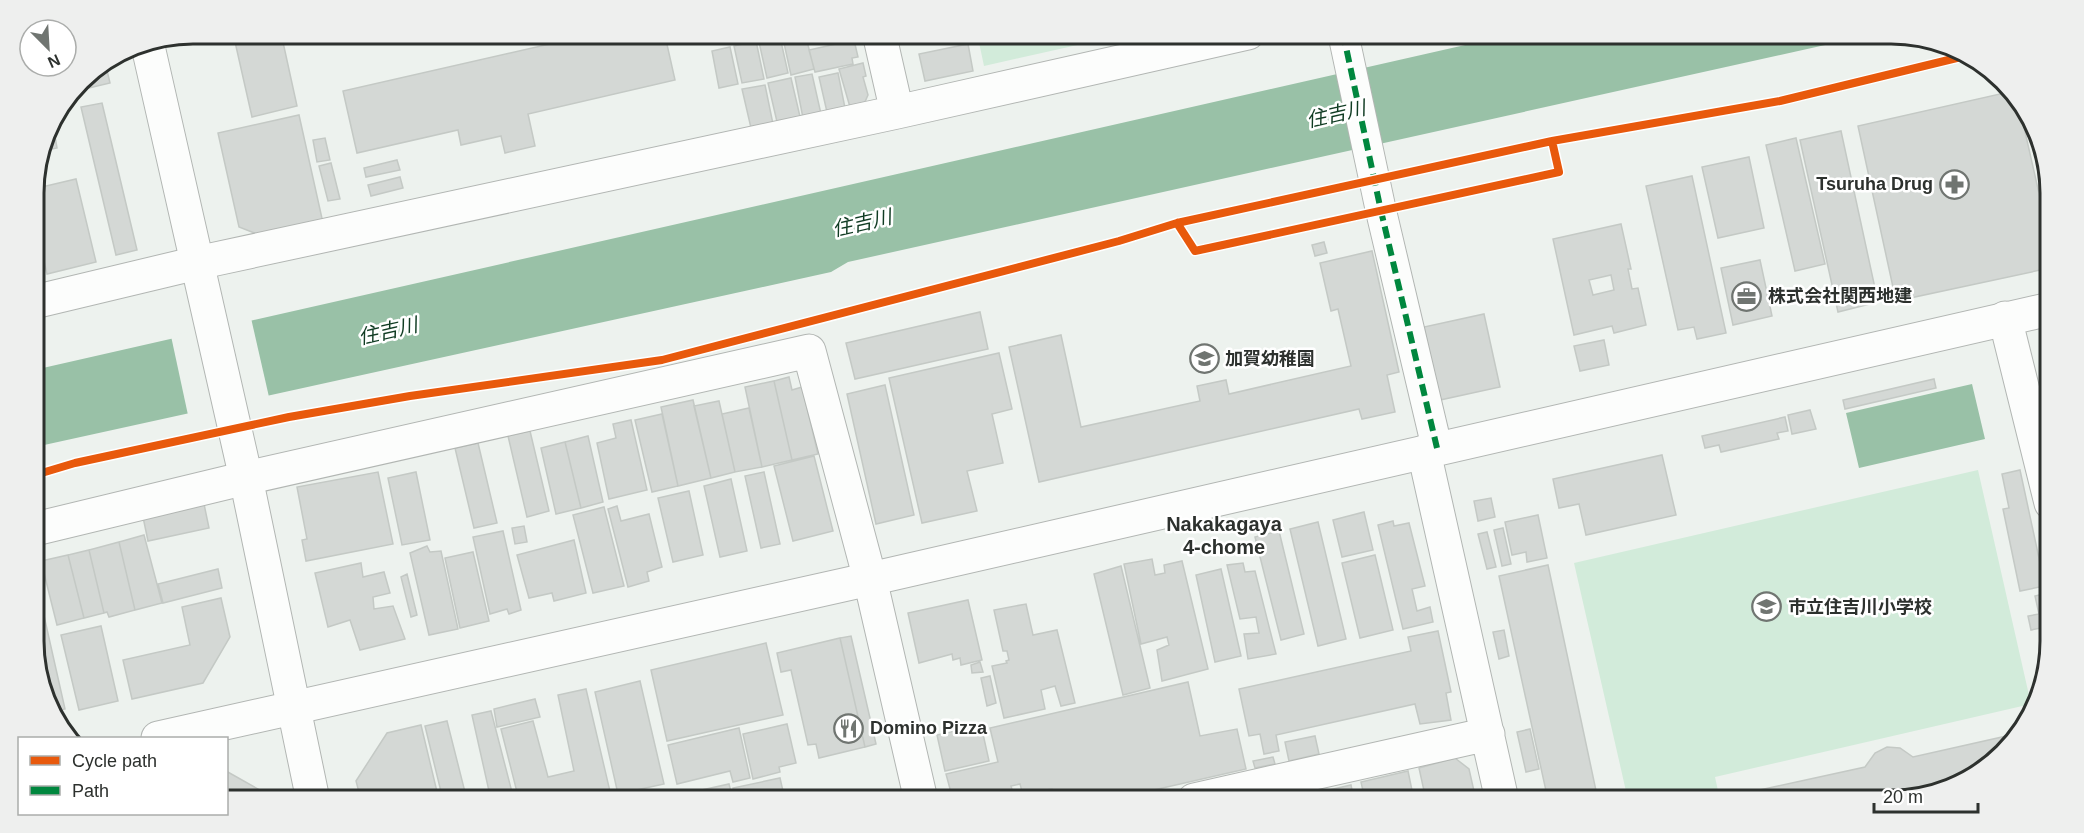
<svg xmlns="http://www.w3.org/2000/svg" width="2084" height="833" viewBox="0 0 2084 833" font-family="Arial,'Noto Sans JP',sans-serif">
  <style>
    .green { fill: #d2ebda }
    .water { fill: #99c1a7 }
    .pier { fill: #edf2ee }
    .building { fill: #d4d8d5; stroke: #c4c9c5; stroke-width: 1.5; fill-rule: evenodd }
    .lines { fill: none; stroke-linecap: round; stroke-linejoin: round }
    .pedestrian-casing { stroke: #b2b6b3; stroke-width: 32 }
    .minor-casing { stroke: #b2b6b3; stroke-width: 35 }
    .tertiary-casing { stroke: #b2b6b3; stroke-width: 35 }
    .pedestrian { stroke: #fcfdfc; stroke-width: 30 }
    .minor { stroke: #fcfdfc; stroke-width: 33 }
    .tertiary { stroke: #fcfdfc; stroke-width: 33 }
    .quiet { stroke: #00873e; stroke-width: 6; stroke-dasharray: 12 6; stroke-linecap: butt }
    .cycleway-casing { stroke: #fff; stroke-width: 11 }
    .cycleway { stroke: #e8590c; stroke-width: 8 }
    .labels { text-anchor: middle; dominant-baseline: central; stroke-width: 5; stroke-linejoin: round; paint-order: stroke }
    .poi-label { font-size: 18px; font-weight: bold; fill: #2d312e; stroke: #fff; text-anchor: start }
    .water-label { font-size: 20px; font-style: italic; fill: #103c23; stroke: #fff }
    .neighbourhood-label { font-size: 20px; font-weight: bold; fill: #2d312e; stroke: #fff }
    .rim { fill: none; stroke: #2d312e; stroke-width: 3 }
  </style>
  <rect width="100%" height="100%" fill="#edf2ee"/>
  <!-- green -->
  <path class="green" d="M977 33H1131L984 66Z
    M1978 470 2031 704 1715 777 1720 800H1628L1574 563Z"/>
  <!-- water -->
  <path class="water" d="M1518 33H1879L848 262 831 272 35 447 34 370Z
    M1972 384 1985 439 1859 468 1846 413Z"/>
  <!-- pier -->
  <path class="pier" d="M251 318 269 397 188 415 171 336Z"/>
  <!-- building -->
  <path class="building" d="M233 33H281L297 106 252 117Z
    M598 33H678V37L666 40 675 80 528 114 535 146 505 153 501 136 461 145 458 130 357 153 343 91Z
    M788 33H805L814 69 791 75 782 34Z
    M810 33H851L852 36 812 44Z
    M780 37 788 73 767 78 759 42Z
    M854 40 858 57 852 58 853 64 815 72 809 50Z
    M756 41 764 79 742 83 734 46Z
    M968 44 973 71 925 81 919 54Z
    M730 47 738 84 719 88 712 51Z
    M105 62 110 83 72 92 87 73Z
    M863 63 866 76 863 77 868 95 864 104 850 107 839 69Z
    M838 73 845 108 827 112 819 77Z
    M812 74 821 114 803 118 795 77Z
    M791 78 801 121 778 126 768 83Z
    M765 85 773 124 751 128 742 89Z
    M2013 91 2019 105 2050 242V268L1896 301 1858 126Z
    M102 103 137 250 116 255 81 107Z
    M299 115 323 223 262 236 239 227 218 133Z
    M52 119 57 148 42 151 50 122Z
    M1841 131 1878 302 1838 312 1800 140Z
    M325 138 330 160 317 162 313 140Z
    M1796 138 1825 264 1795 271 1766 145Z
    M1749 157 1764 228 1718 238 1702 167Z
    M397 160 400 170 366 177 364 168Z
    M331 163 340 199 328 201 319 166Z
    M1692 176 1726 333 1697 339 1694 327 1678 330 1646 186Z
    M400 177 403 188 371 196 368 185Z
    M76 179 96 262 47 274 34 219 33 189Z
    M1621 224 1631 269H1628L1632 289 1638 288 1646 325 1614 333 1612 326 1574 335 1553 239ZM1611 275 1614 290 1593 295 1589 280Z
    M1324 242 1327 253 1315 256 1312 245Z
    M1372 251 1399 372 1387 375 1395 412 1362 419 1359 409 1039 482 1009 347 1061 335 1081 427 1200 401 1197 386 1226 380 1229 394 1351 366 1338 309 1331 311 1320 263Z
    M1760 260 1772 316 1733 325 1721 268Z
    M980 312 988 349 855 379 846 343Z
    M1484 314 1500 387 1440 400 1424 327Z
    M1604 340 1609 365 1580 371 1574 346Z
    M999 353 1012 409 992 414 1003 463 967 471 977 511 922 523 889 378Z
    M2050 376V405L2046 406 2042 387Z
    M789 377 792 390 802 387 818 454 792 460 774 381Z
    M1934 379 1936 388 1845 409 1843 400Z
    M774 381 792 460 762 467 745 387Z
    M885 385 914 515 876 524 847 394Z
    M693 400 711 478 678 486 661 407Z
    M719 401 735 472 711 478 694 406Z
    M749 408 762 467 735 472 722 414Z
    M1810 410 1816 429 1792 434 1788 415Z
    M662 414 678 486 652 492 635 420Z
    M1785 417 1788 431 1777 433 1779 439 1721 452 1719 445 1705 448 1702 436Z
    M631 420 647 490 609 499 597 443 616 438 613 424Z
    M530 431 549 511 527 517 508 436Z
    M588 436 603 502 581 508 565 442Z
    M565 442 581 508 556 514 541 448Z
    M478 443 497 523 474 528 455 448Z
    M1662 455 1676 515 1586 535 1579 504 1559 508 1553 479Z
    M814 456 833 531 793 541 774 466Z
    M2020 470 2045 586 2020 591 2003 509 2009 508 2002 474Z
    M378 472 393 544 306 561 302 540 307 539 297 487Z
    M416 472 430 540 402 545 388 478Z
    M764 472 780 544 761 548 745 476Z
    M731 479 747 551 720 557 704 486Z
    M689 491 703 555 673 562 658 498Z
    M1491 498 1495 517 1478 521 1474 501Z
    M204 504 209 528 148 541 143 517Z
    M617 506 621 521 649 514 662 567 647 572 649 581 628 587 608 509Z
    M604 507 624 586 593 593 573 515Z
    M1364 512 1373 550 1342 557 1333 520Z
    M1538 515 1547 558 1527 562 1526 552 1512 555 1505 522Z
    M1393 521 1394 526 1409 523 1425 586 1412 589 1417 611 1430 607 1433 622 1403 629 1378 525Z
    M1318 522 1346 639 1318 646 1290 529Z
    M524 526 527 542 515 544 512 528Z
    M1503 528 1511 564 1502 566 1494 530Z
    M503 531 521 610 509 614 507 609 490 614 473 537Z
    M1279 531 1304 634 1281 640 1255 537Z
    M1487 532 1496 567 1487 569 1478 534Z
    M144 535 162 603 135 610 119 542Z
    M574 540 586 593 554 601 552 593 529 598 517 555Z
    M119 542 135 610 109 617 107 612 104 613 89 550Z
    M427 546 430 552 441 551 458 629 429 635 410 553Z
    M89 550 104 613 84 618 68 555Z
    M473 552 489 621 460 628 445 558Z
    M68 555 84 618 57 625 41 561Z
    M1375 555 1393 630 1360 638 1342 563Z
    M1152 559 1155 575 1165 573 1164 565 1182 561 1208 669 1162 681 1157 650 1169 645 1167 637 1141 644 1124 564Z
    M361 563 363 577 384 572 390 593 373 597 374 609 393 606 405 639 360 650 350 620 328 627 315 573Z
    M1243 563 1245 572 1255 571 1276 654 1248 659 1244 634 1259 633 1256 617 1240 619 1227 565Z
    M1548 565 1598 800H1548L1499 576Z
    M1121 566 1150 688 1123 695 1094 574Z
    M40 567 44 588 36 590 35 568Z
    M218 569 222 588 163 603 158 584Z
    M1221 569 1241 656 1215 662 1196 575Z
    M407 574 417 615 411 617 401 577Z
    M2051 592V626L2031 630 2028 616 2039 614 2035 596Z
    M40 598 65 709 56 711 36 671V599Z
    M221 598 230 637 203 683 132 699 123 660 190 645 182 607Z
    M968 600 982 660 961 665 960 658 953 660 952 654 919 663 908 613Z
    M1026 604 1033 635 1057 630 1075 703 1061 706 1055 686 1041 690 1045 709 1004 718 992 666 1007 663 1006 661 1009 660 1007 651H1003L994 610Z
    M101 626 118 701 79 710 61 635Z
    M1504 630 1509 656 1499 659 1493 632Z
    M1438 631 1451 692 1446 693 1451 720 1420 724 1415 704 1276 735 1279 751 1264 754 1260 734 1249 736 1239 689 1411 651 1408 637Z
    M851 636 876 744 865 747 840 638Z
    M840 638 865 747 819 758 816 744 808 745 791 670 781 672 777 653Z
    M766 643 783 715 667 741 651 670Z
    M980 662 983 672 972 673 971 665Z
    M990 676 996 703 987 706 981 678Z
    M640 681 664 784 618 794 595 692Z
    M1188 682 1200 736 1237 729 1246 769 1110 800H1056L1052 789 1038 791 1039 795 1024 799 1020 784 1011 786 1015 800H953L946 774 998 762 990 728Z
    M586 689 612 800H519L501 729 533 721 548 777 574 771 558 695Z
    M535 699 540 717 497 727 494 709Z
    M491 711 514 800H491L472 715Z
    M447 721 467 800H443L425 726Z
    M787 724 796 763 779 767 780 772 753 779 743 734Z
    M421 725 439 800H361L356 781 387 733Z
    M981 725 989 761 945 771 937 735Z
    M739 728 750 778 733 782 730 771 677 784 668 745Z
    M1530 729 1539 769 1526 772 1517 732Z
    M2011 735 1988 767 1901 800H1732V796L1865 767 1875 753 1887 747 1900 748 1913 757Z
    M1315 736 1319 754 1289 761 1285 742Z
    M1273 757 1275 764 1255 768 1253 761Z
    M1455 758 1469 769 1476 800H1426L1419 768Z
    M226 771 274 798 275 800H226Z
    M1408 771 1414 800H1365L1361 782Z
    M780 778 785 800H736L733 788Z
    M729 784 733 800H657Z
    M1351 785 1354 800H1308L1307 795Z"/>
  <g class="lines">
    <defs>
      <path id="pedestrian" d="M1343 33 1381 211 1437 448"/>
      <path id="minor" d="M879 33 897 112
        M34 302 197 263 897 112 1248 33
        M2005 318 2051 503
        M1424 452 1502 800
        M35 529 246 478 809 351 870 579 921 800
        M1194 800 1488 734"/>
      <path id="tertiary" d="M147 42 246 478 313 800
        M158 738 870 579 2050 309"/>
    </defs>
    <!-- pedestrian casing -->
    <use href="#pedestrian" class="pedestrian-casing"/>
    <!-- minor casing -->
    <use href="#minor" class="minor-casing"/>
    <!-- tertiary casing -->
    <use href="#tertiary" class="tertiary-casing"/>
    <!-- pedestrian -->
    <use href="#pedestrian" class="pedestrian"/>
    <!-- minor -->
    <use href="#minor" class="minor"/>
    <!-- tertiary -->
    <use href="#tertiary" class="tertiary"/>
    <!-- quiet -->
    <path class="quiet" d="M1343 33 1381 211 1437 448"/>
    <defs>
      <path id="cycleway" d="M1177 223 1195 251 1559 172 1552 141
        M35 475 75 463 289 417 410 396 662 360 1119 241 1177 223 1552 141 1780 101 1965 56"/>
    </defs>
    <!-- cycleway casing -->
    <use href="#cycleway" class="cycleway-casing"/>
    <!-- cycleway -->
    <use href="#cycleway" class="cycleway"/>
  </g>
  <!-- icons -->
  <defs>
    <symbol id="pharmacy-ring" viewBox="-11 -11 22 22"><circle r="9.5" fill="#fff" stroke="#707571" stroke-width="1.5"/><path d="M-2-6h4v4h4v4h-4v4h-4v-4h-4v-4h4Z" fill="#707571"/></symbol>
    <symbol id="office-ring" viewBox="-11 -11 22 22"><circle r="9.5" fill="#fff" stroke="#707571" stroke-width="1.5"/><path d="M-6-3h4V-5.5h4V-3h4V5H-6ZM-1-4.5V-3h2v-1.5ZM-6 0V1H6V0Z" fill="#707571"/></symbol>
    <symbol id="school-ring" viewBox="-11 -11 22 22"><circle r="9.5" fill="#fff" stroke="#707571" stroke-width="1.5"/><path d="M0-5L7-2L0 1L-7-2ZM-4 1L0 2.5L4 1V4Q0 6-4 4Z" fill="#707571"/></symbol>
    <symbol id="restaurant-ring" viewBox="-11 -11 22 22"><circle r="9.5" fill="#fff" stroke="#707571" stroke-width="1.5"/><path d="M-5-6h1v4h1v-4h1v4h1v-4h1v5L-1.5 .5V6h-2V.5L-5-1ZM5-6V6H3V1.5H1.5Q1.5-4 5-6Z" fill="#707571"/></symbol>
  </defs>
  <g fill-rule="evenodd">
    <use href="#pharmacy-ring" x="1938" y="168" width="33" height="33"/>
    <use href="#office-ring" x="1730" y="280" width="33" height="33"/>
    <use href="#school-ring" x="1188" y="342" width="33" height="33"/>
    <use href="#school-ring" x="1750" y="590" width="33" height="33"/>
    <use href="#restaurant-ring" x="832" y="712" width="33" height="33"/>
  </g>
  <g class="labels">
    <!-- poi labels -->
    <g class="poi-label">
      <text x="1933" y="184" text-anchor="end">Tsuruha Drug</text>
      <text x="1768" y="296">株式会社関西地建</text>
      <text x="1225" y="359">加賀幼稚園</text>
      <text x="1788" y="607">市立住吉川小学校</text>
      <text x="870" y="728">Domino Pizza</text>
    </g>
    <!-- water labels -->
    <g class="water-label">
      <text transform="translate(1336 114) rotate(-13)">住吉川</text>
      <text transform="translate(862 223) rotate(-13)">住吉川</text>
      <text transform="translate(388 331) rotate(-13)">住吉川</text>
    </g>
    <!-- neighbourhood labels -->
    <g class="neighbourhood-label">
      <text x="1224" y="524">Nakakagaya<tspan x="1224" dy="23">4-chome</tspan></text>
    </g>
  </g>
  <!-- crop -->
  <path d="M0 0H2084V833H0ZM193 44H1891A149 149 0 0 1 2040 193V641A149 149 0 0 1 1891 790H193A149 149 0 0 1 44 641V193A149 149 0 0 1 193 44Z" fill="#eeefee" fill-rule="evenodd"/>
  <path class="rim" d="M193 44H1891A149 149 0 0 1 2040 193V641A149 149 0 0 1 1891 790H193A149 149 0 0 1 44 641V193A149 149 0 0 1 193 44Z"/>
  <!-- legend -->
  <rect x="18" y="737" width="210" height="78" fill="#ffffff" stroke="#abadab" stroke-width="1.5"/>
  <rect x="30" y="756" width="30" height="9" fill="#e8590c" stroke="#abadab" stroke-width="1.5"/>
  <text x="72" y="767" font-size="18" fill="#2d312e">Cycle path</text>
  <rect x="30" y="786" width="30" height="9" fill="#00873e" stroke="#abadab" stroke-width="1.5"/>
  <text x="72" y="797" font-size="18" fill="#2d312e">Path</text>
  <!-- north arrow -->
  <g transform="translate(48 48) rotate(156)"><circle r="28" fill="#ffffff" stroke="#abadab" stroke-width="1.5"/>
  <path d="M0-4.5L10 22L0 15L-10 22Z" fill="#707571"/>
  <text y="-9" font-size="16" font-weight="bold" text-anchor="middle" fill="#2d312e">N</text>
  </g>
  <!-- scale -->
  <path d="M1874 803v9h104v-9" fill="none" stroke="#2d312e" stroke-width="3"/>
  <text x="1883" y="803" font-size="18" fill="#2d312e" stroke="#ffffff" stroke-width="4.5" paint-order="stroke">20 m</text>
</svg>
